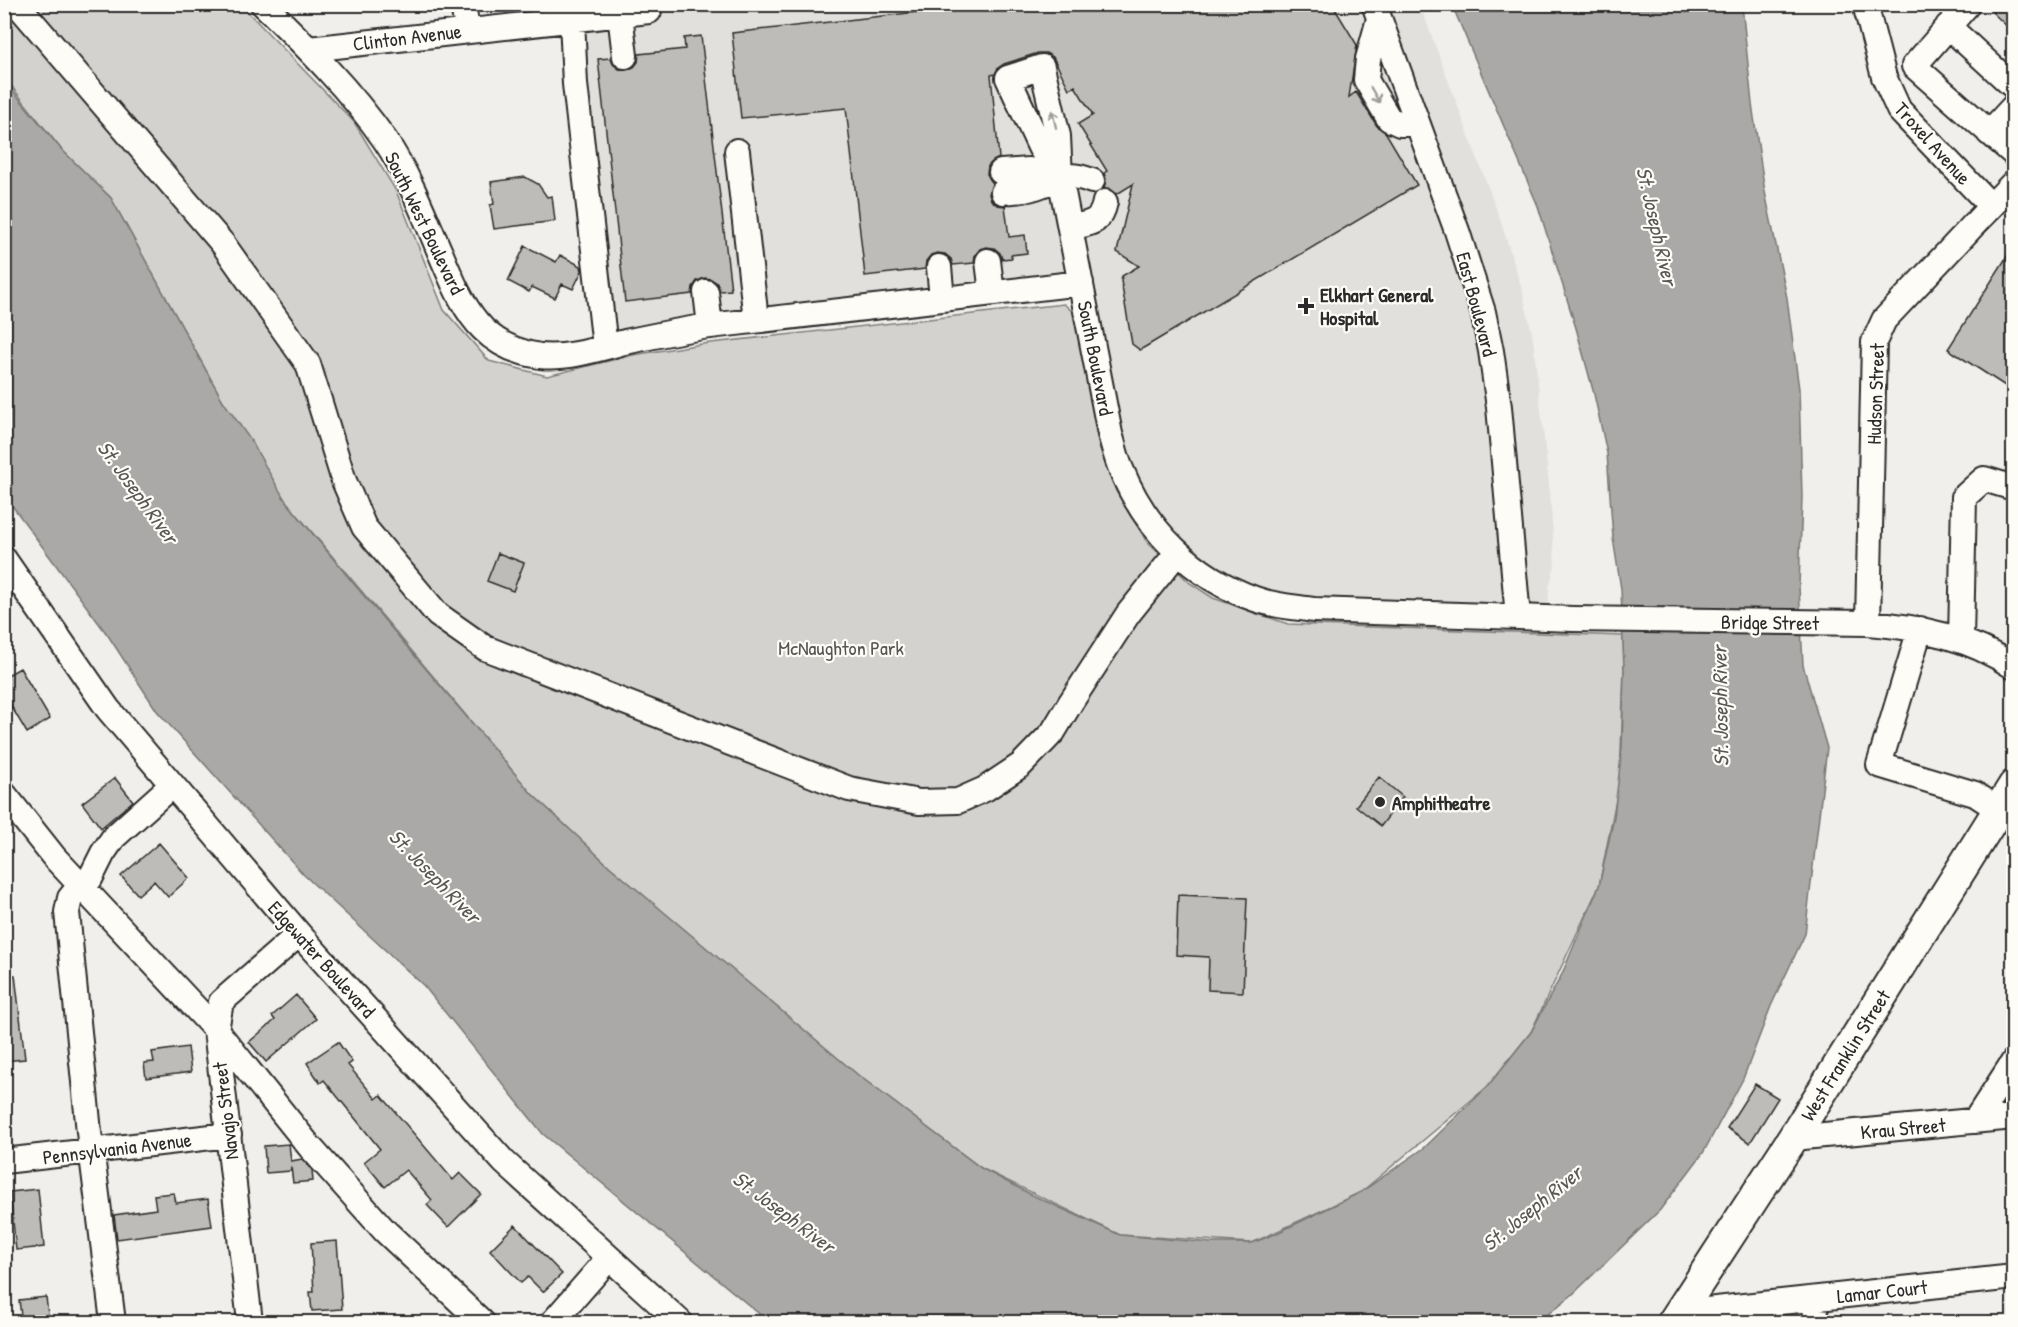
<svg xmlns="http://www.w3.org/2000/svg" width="2018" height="1327" viewBox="0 0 2018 1327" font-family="'Patrick Hand',sans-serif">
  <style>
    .built { fill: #e1e0dc }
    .green { fill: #d3d2cf; stroke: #7f7e7d; stroke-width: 1.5 }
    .water { fill: #aaa9a7; stroke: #777775; stroke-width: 1.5 }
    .building { fill: #bdbcb8; stroke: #2b2b2b; stroke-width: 1.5 }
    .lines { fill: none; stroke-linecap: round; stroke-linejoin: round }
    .minor-casing { stroke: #2b2b2b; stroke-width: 28 }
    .major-casing { stroke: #2b2b2b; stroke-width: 34 }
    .minor { stroke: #fdfcf7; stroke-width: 24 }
    .major { stroke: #fdfcf7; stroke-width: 30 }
    .oneway { stroke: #9e9e9b }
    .poi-dot { fill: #2b2b2b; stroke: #fdfcf7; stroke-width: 2 }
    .labels { text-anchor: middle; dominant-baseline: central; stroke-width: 4.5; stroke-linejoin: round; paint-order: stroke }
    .street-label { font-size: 20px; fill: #2b2b2b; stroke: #fdfcf7 }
    .poi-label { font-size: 20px; font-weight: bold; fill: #2b2b2b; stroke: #fdfcf7; text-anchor: start }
    .park-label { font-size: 20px; fill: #555554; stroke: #fdfcf7 }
    .water-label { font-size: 21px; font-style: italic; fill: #575756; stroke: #fdfcf7 }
  </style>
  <rect width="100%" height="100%" fill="#f0efeb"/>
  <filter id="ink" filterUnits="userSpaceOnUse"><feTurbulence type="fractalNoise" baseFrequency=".0167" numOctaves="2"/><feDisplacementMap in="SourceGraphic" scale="12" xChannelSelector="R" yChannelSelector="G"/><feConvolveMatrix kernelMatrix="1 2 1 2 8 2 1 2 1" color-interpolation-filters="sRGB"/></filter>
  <g filter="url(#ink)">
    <!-- built -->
    <path class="built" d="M649 4 1420 5 1500 219 1522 289 1533 338 1550 494 1555 565 1549 588 1548 616 1352 609 1229 586 1138 500 1082 281 607 345 573 20Z"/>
    <!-- green -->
    <path class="green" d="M5 5H241L354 122 396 191 444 310 489 361 547 376 633 355 702 344 1064 304 1075 314 1099 446 1116 491 1147 542 1190 583 1213 598 1288 624 1623 636 1624 669 1620 779 1599 886 1531 1032 1487 1087 1361 1192 1252 1243 1120 1235 981 1168 858 1075 734 972 609 866 532 794 285 500 223 401 111 198 61 149 5 78Z"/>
    <!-- water -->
    <path class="water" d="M1452 5H1742L1752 104 1765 192 1787 298 1799 389 1802 497 1799 587 1803 665 1827 748 1805 934 1771 1006 1743 1079 1703 1153 1660 1210 1572 1295 1538 1322H769L543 1134 424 986 304 875 157 711 109 637 5 496 4 80 61 149 111 198 223 401 251 441 285 500 354 584 532 794 609 866 858 1075 981 1168 1032 1195 1120 1235 1212 1243H1252L1275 1234 1361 1192 1424 1148 1487 1087 1531 1032 1562 974 1599 886 1614 817 1622 748 1624 669 1621 589 1613 538 1607 453 1594 394 1576 328 1538 206Z"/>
    <!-- building -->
    <path class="building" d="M988 4H1332L1357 45 1349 97 1356 92 1377 126 1386 133 1417 185 1140 350 1132 344 1121 281 1122 276 1139 266 1117 252 1133 184 1117 194 1109 188H1104L1106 179 1104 173 1107 171 1078 124 1093 115 1075 86 1069 89 1053 57 1046 53H1038L1004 64 998 68 995 74 991 75 999 158 993 161 988 166 987 174 993 183 989 194 991 200 997 205 1005 206 1009 237 1025 235 1027 253 1011 255 1012 258 1002 259 1000 253 994 248 986 247 980 249 975 255 974 263 953 265 951 259 945 254 937 253 931 255 926 261 925 269 865 276 846 108 741 118 732 33Z
      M1999 4H2013V32L1992 12Z
      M701 36 731 290 720 291 717 283 711 279 705 278 697 281 693 287 692 294 625 302 598 59 611 58 613 64 619 69 627 70 634 67 638 62 639 54 685 49 684 38Z
      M525 177 538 184 547 197 552 196 555 221 494 229 490 205 494 204 491 182Z
      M525 246 556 262 560 255 581 266 582 271 573 289 562 284 555 298 532 287 529 292 508 281Z
      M2013 247V391L1948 349Z
      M498 553 524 563 513 591 487 581Z
      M20 668 50 719 27 733 4 694V677Z
      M1379 777 1403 797 1381 826 1356 806Z
      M115 778 133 801 101 828 82 803Z
      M159 843 189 878 168 897 154 881 138 895 121 876Z
      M1178 895 1247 898 1243 992 1208 990 1209 957 1176 955Z
      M4 975H15L25 1059 4 1061Z
      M296 995 316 1019 266 1062 249 1042 275 1020 272 1016Z
      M338 1042 352 1062 348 1065 376 1099 381 1095 453 1180 460 1173 481 1194 448 1227 427 1205 432 1200 406 1170 385 1187 364 1162 380 1149 324 1080 320 1083 307 1063Z
      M188 1047 191 1072 146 1078 144 1063 154 1062 152 1052Z
      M1755 1084 1778 1098 1750 1143 1727 1128Z
      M289 1144 291 1161 302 1159 312 1170 313 1181 293 1183 291 1167V1171L266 1173 264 1146Z
      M38 1189 44 1247 16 1250 10 1192Z
      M174 1193 176 1203 208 1199 212 1226 117 1239 114 1215 156 1209 154 1195Z
      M515 1225 562 1274 543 1292 528 1277 521 1283 490 1250Z
      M337 1241 342 1309 312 1311 310 1292H314L311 1243Z
      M46 1297 49 1323H22L19 1300Z"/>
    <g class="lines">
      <defs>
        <path id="minor" d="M17 4 223 244 308 364 344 481 364 527 438 615 485 648 849 789 919 802 958 801 985 789 1021 765 1053 732 1071 702 1128 614 1177 553
          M263 4C307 47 350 90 385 140 408 174 423 212 439 250 451 277 462 308 483 329 498 344 519 353 540 356 568 359 598 349 625 342 653 336 681 330 710 326L1081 283
          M463 4 467 30
          M1374 4 1457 231 1483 312 1491 351 1499 407 1518 617
          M1865 4 1884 77 1899 110 1991 206
          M1968 4 1914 66 2014 154
          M620 14 625 56
          M572 19 575 84 605 347
          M1379 19 1368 59 1366 80 1389 119 1400 124H1417
          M1948 26 2014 87
          M309 49 649 11 648 4
          M1989 133 2014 106
          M737 151 756 320
          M1001 172 1029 170 1060 177
          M1060 177 1040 147 1008 78 1042 67 1058 136 1060 177 1110 434C1114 446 1116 458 1121 469 1146 530 1193 577 1255 599 1274 606 1295 607 1314 610L1573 619 1868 623C1919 627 1970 637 2014 667
          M1003 192C1012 191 1023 191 1032 188 1058 181 1063 169 1092 181
          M1070 228C1089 223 1101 224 1105 202
          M988 261 992 293
          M939 267 942 299
          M706 292 710 326
          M4 559 108 709 299 934 504 1162 680 1322
          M1868 623 1874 342 1884 320 2014 182
          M1920 629 1879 765 1975 794 1998 809
          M1961 640 1964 497 1984 479 2014 488
          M4 794 54 857 216 1030 310 1147 385 1231 482 1322
          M1975 1121 2014 1061
          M1793 1138 2014 1117
          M4 1161 229 1135
          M1814 1299 1817 1322
          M1679 1313 2014 1277
          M113 1322 89 1132 67 912 70 898 80 886 90 879 103 853 114 837 172 785
          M250 1322 216 1030 221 1002 299 934
          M553 1322 608 1259"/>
        <path id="major" d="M1673 1322 1793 1138 2014 785"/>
      </defs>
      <!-- minor casing -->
      <use href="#minor" class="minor-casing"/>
      <!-- major casing -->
      <use href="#major" class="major-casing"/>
      <!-- minor -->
      <use href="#minor" class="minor"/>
      <!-- major -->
      <use href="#major" class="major"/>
    </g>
    <!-- one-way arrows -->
    <defs><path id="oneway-shaft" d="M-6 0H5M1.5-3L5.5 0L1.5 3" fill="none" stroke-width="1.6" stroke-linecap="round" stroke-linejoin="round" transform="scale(1.5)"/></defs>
    <g class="oneway">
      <use href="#oneway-shaft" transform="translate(1375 95) rotate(60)"/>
      <use href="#oneway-shaft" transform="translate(1054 119) rotate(-103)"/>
    </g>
  </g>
  <!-- markers -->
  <g class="poi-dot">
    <path d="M1303 297h6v6h6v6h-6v6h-6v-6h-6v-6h6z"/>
    <circle cx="1380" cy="802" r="6"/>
  </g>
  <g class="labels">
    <!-- street labels -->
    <g class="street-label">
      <text transform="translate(407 37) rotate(-7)">Clinton Avenue</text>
      <text transform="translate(1933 143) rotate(48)">Troxel Avenue</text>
      <text transform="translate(425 223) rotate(64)">South West Boulevard</text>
      <text transform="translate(1477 304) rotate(75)">East Boulevard</text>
      <text transform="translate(1096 358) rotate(79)">South Boulevard</text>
      <text transform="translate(1875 394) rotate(-88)">Hudson Street</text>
      <text transform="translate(1770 622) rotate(1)">Bridge Street</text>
      <text transform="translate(322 959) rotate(48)">Edgewater Boulevard</text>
      <text transform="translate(1845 1055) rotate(-58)">West Franklin Street</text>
      <text transform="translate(225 1111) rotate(-97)">Navajo Street</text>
      <text transform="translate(1903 1128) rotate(-5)">Krau Street</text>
      <text transform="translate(117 1148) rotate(-7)">Pennsylvania Avenue</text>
      <text transform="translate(1882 1291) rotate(-6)">Lamar Court</text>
    </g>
    <!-- poi labels -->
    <g class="poi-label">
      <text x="1320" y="294">Elkhart General<tspan x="1320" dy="23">Hospital</tspan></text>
      <text x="1392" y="802">Amphitheatre</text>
    </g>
    <!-- park labels -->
    <g class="park-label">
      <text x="841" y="647">McNaughton Park</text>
    </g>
    <!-- water labels -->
    <g class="water-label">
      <text transform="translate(1657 226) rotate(77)">St. Joseph River</text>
      <text transform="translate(138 492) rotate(54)">St. Joseph River</text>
      <text transform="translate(1720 706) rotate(-91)">St. Joseph River</text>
      <text transform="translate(435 876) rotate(46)">St. Joseph River</text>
      <text transform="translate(1532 1208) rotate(-39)">St. Joseph River</text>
      <text transform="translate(784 1212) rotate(37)">St. Joseph River</text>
    </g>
  </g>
  <!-- margin -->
  <rect width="2018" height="1327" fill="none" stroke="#fdfcf7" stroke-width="24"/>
  <rect x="12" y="12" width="1994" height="1303" fill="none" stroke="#2b2b2b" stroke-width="2" filter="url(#ink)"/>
</svg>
